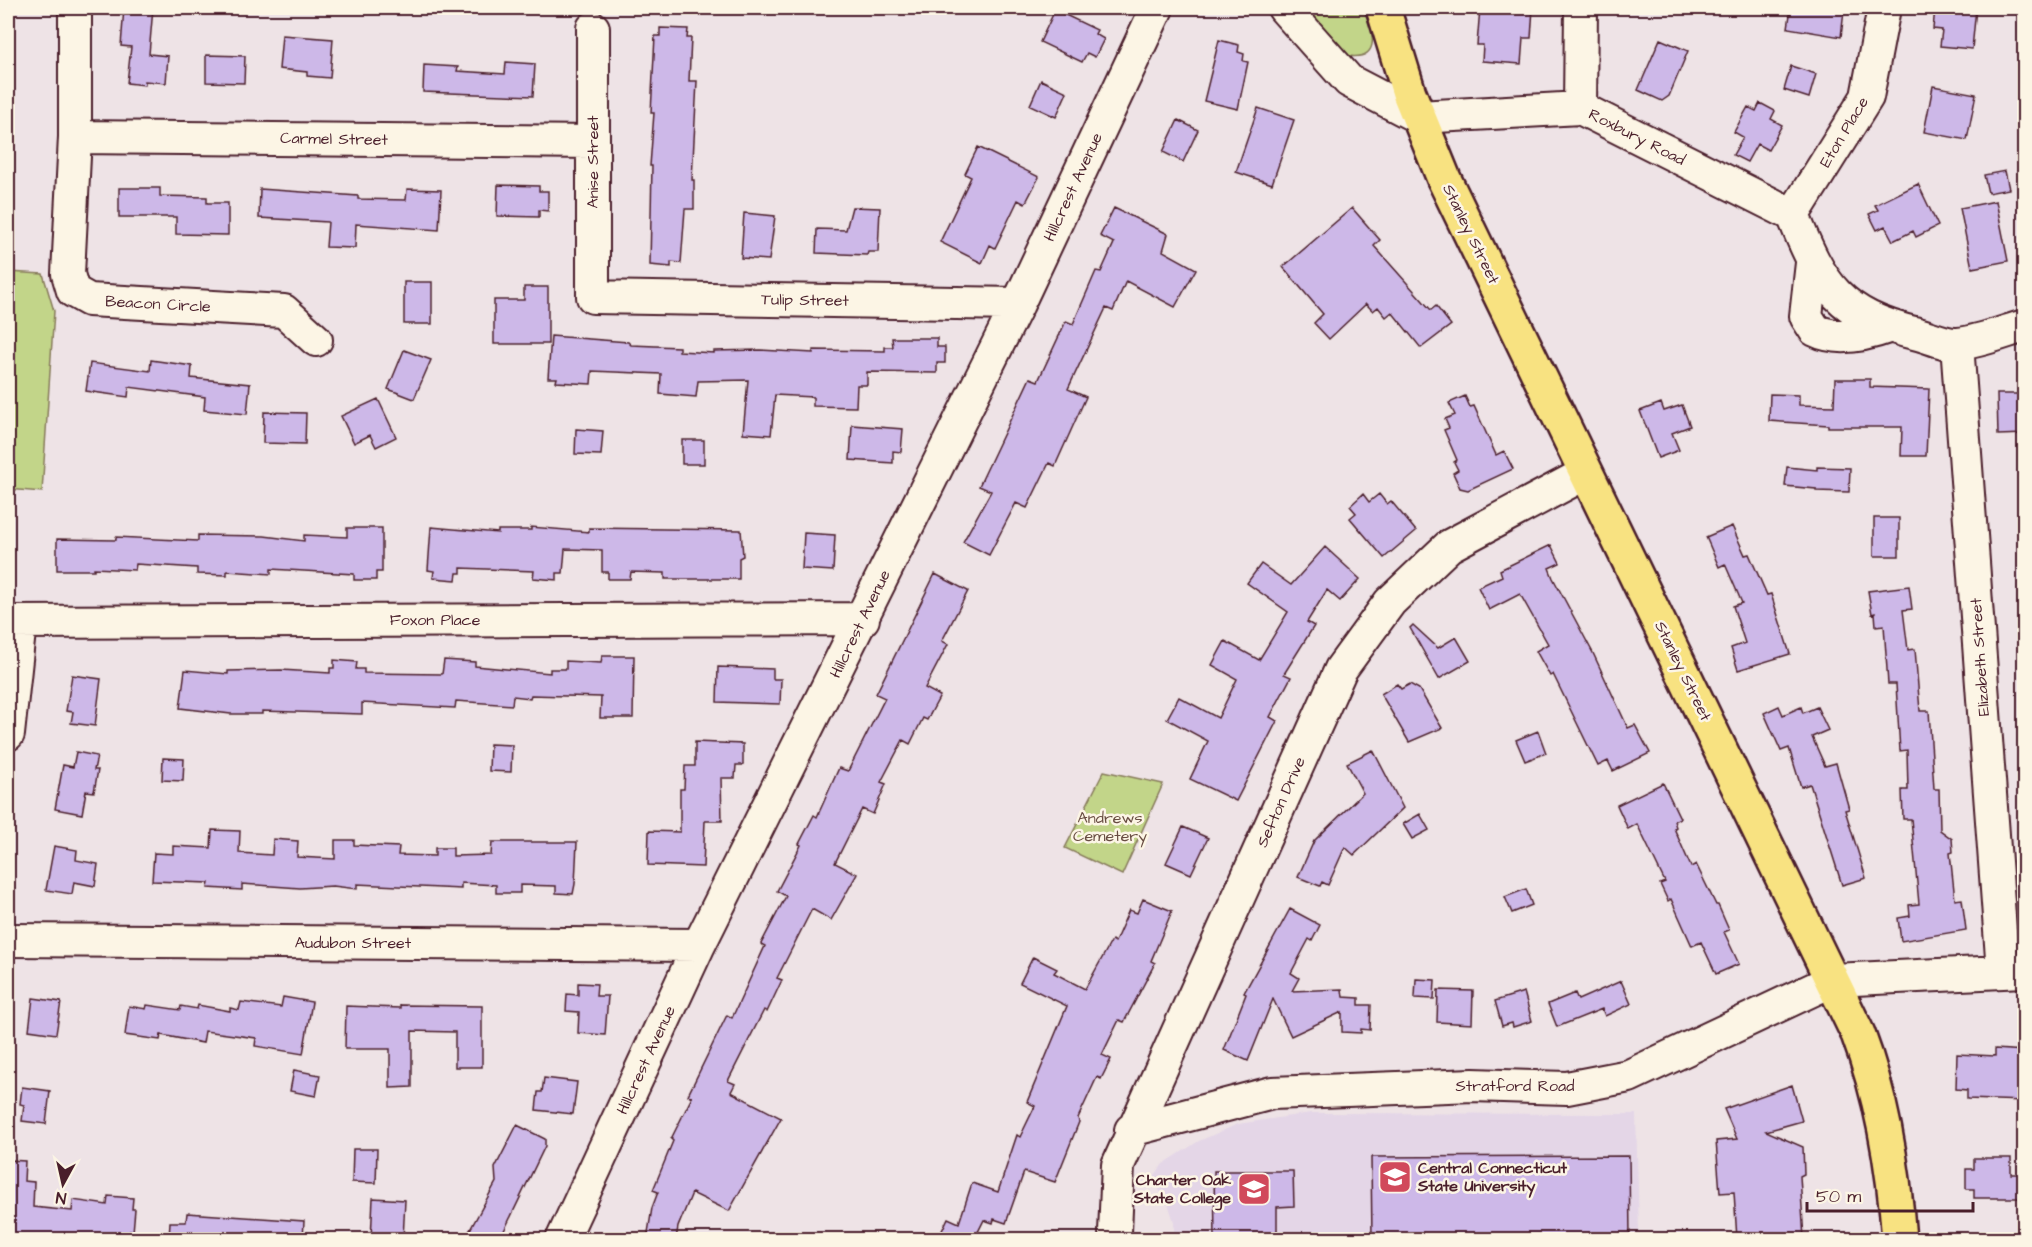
<svg xmlns="http://www.w3.org/2000/svg" width="2032" height="1247" viewBox="0 0 2032 1247" font-family="'Architects Daughter',sans-serif">
  <style>
    .built { fill: #e4d6e7 }
    .green { fill: #c2d589; stroke: #867a5a; stroke-width: 1.5 }
    .building { fill: #cdb8e8; stroke: #4a1f2b; stroke-width: 1.5 }
    .lines { fill: none; stroke-linecap: round; stroke-linejoin: round }
    .minor-casing { stroke: #4a1f2b; stroke-width: 36 }
    .major-casing { stroke: #4a1f2b; stroke-width: 38 }
    .minor { stroke: #fcf5e5; stroke-width: 32 }
    .major { stroke: #f8e281; stroke-width: 33 }
    .labels { text-anchor: middle; dominant-baseline: central; stroke-width: 5; stroke-linejoin: round; paint-order: stroke }
    .street-label { font-size: 16px; fill: #4a1f2b; stroke: #fcf5e5 }
    .park-label { font-size: 16px; fill: #684c42; stroke: #fcf5e5 }
    .poi-label { font-size: 16px; font-weight: bold; fill: #4a1f2b; stroke: #fcf5e5; text-anchor: start }
  </style>
  <rect width="100%" height="100%" fill="#eee3e6"/>
  <filter id="ink" filterUnits="userSpaceOnUse"><feTurbulence type="fractalNoise" baseFrequency=".0167" numOctaves="2"/><feDisplacementMap in="SourceGraphic" scale="12" xChannelSelector="R" yChannelSelector="G"/><feConvolveMatrix kernelMatrix="1 2 1 2 8 2 1 2 1" color-interpolation-filters="sRGB"/></filter>
  <g filter="url(#ink)">
    <!-- built -->
    <path class="built" d="M1311 1113 1636 1114 1639 1232H1711V1239H1174V1222L1168 1203 1152 1179 1163 1164 1199 1141 1238 1124Z"/>
    <!-- green -->
    <path class="green" d="M1300 8H1366C1371 28 1384 61 1348 56Z
      M8 272 43 274 54 311 42 492 8 489Z
      M1104 771 1163 784 1122 875 1065 848Z"/>
    <!-- building -->
    <path class="building" d="M124 8H153L149 54 168 56 166 83 145 81V85L127 83 131 47 121 46Z
      M1480 8H1533L1531 38H1523L1521 64 1482 61 1483 45H1477Z
      M1791 8 1844 11 1841 37 1788 28Z
      M1935 8H1976L1972 49 1940 46 1942 30 1933 29Z
      M1055 10 1097 30 1095 34 1104 39 1095 57 1087 53 1082 62 1040 42Z
      M660 28 688 29 687 38H691L689 81H697L692 180H694V209H685L681 263 671 262V267L650 265 652 166H650L654 113H651L655 36H660Z
      M282 35 333 39 330 78 307 76V72L279 69Z
      M1660 39 1688 51 1669 96 1662 101 1638 90Z
      M1219 40 1239 45 1238 52 1244 54 1243 61 1248 62 1238 109 1204 101Z
      M206 55 245 56 244 83 206 82Z
      M506 62 535 64 533 96 423 92 424 65 458 67 457 71 505 74Z
      M1791 66 1816 74 1809 98 1784 90Z
      M1041 80 1067 92 1056 117 1030 105Z
      M1933 86 1976 94 1967 140 1924 132Z
      M1760 103 1775 111 1771 119 1782 125 1768 150 1757 144 1747 162 1733 155 1743 137 1734 132 1748 107 1756 111Z
      M1258 108 1294 120 1272 184 1236 172Z
      M1178 120 1198 130 1183 162 1163 152Z
      M978 147 1039 177 1025 204 1018 200 995 248 990 245 982 263 940 242 971 177 965 174Z
      M2005 171 2009 189 1988 193 1984 175Z
      M1918 184 1938 226 1916 237 1913 231 1893 241 1885 226 1877 230 1869 214 1878 210 1875 205Z
      M498 185 539 186V191H548V211L539 210V217L497 216Z
      M119 188H160V196L207 197V203H228V235L176 234V217H119Z
      M260 189 358 196V199L406 200 407 189 441 190 439 230 356 224 355 248 326 247 328 222 259 218Z
      M1996 201 2008 261 1972 268 1960 208Z
      M852 207 880 208 878 252H868L867 255 816 253 817 229 846 230Z
      M1114 208 1168 234 1163 251 1196 269 1175 307 1126 281 1113 311 1106 308 1068 389 1086 397 1055 466 1049 463 1027 508 1016 503 989 555 963 542 991 491 979 486 1030 378 1038 381 1066 321 1073 324 1096 271 1101 272 1114 243 1100 236Z
      M1352 208 1380 240 1374 246 1431 310 1436 306 1451 325 1421 348 1392 312 1386 317 1378 307 1373 311 1366 304 1329 339 1314 323 1323 314 1283 267Z
      M744 213 775 216 769 260 741 258Z
      M404 282H432V324H404Z
      M524 287H548V344H494V300H524Z
      M551 336 628 342 631 345 679 347V351L714 353V351L760 350 813 353V350L885 351V347H893L892 338H937V347H945V363H937V373L867 372V385H857L856 407 813 406V397L775 395 771 435 743 433 748 380 698 381 696 397 660 394 661 374 592 371 591 384 556 382 557 378H548Z
      M404 350 431 360 414 399 388 389Z
      M151 360 192 366 191 378 250 384 247 414 204 410 205 397 129 387 128 397 86 391 90 363 150 371Z
      M1835 379H1870V387L1929 389 1926 456H1901L1902 427H1828V425L1769 421 1770 394 1799 395V405L1834 406Z
      M1997 394H2025V434L1998 435Z
      M1465 396 1470 407 1474 406 1496 455 1504 451 1513 469 1468 490 1460 488 1453 473 1458 470 1454 462 1457 460 1444 430 1449 428 1445 419 1455 415 1449 403Z
      M378 399 396 437 376 447 370 435 354 443 341 416Z
      M1661 403 1664 411 1682 405 1690 426 1672 433 1679 450 1658 458 1640 411Z
      M264 412 306 413 305 444 263 443Z
      M852 425 903 429 901 452 893 451V463L850 460Z
      M576 429 603 431 601 455 575 454Z
      M682 440H704V464H682Z
      M1787 467 1817 470V467L1850 468 1849 492 1816 491V489L1785 486Z
      M1363 494 1369 502 1379 494 1387 504 1391 501 1416 531 1384 558 1350 518 1356 513 1350 506Z
      M1874 518H1899V556H1874Z
      M1732 526 1745 555 1749 554 1767 595 1771 594 1790 654 1738 670 1731 648 1745 643 1733 606 1742 603 1725 564 1719 567 1706 537Z
      M431 527 498 533V530H531V527L589 532V528L741 530 743 556 739 558V579H665V573L631 572 630 579H608V572H602V550L565 549 563 573H557V580L533 578 534 571 461 568V573H457L456 580 433 578 434 571 428 570Z
      M347 528H382V572H376V580H354V574L271 569V574L227 571V575L197 574V568L136 564 135 570 94 568V570H57V539L116 540V537L198 541V535L264 536 304 541V535L347 537Z
      M804 533 835 535 833 571 802 569Z
      M1551 545 1560 563 1549 568 1553 578 1593 653 1628 728 1635 725 1650 753 1613 771 1608 761 1598 766 1553 674 1550 676 1536 651 1548 644 1520 594 1489 610 1478 587 1502 576 1500 570Z
      M1325 547 1360 579 1340 601 1327 590 1307 622 1314 626 1284 674 1291 677 1270 717 1277 721 1236 801 1190 779 1208 741 1167 719 1179 697 1218 718 1237 679 1212 665 1225 641 1259 660 1288 612 1247 583 1261 564 1291 585Z
      M935 574 968 591 942 641 948 644 925 688 940 696 927 720 923 718 910 744 903 740 881 782 886 784 873 814 862 809 835 863 857 874 831 920 812 909 777 978 782 980 767 1012 764 1010 728 1081 735 1084 731 1092 781 1118 729 1211 692 1193 678 1227 676 1239H647L652 1208 658 1192 653 1190 673 1141 671 1139 692 1097 688 1095 727 1015 732 1018 765 946 761 944 786 896 777 891 801 845 799 844 814 815 817 817 839 768 848 771 885 698 876 694Z
      M1909 586 1912 609 1903 610 1908 650 1915 649 1920 711H1929L1934 789H1939L1940 830 1952 839 1953 852 1950 853 1955 900 1962 899 1966 930 1901 941 1898 918 1910 916 1909 905 1919 904 1911 819H1903L1902 790H1908L1907 750 1900 751 1896 684H1888L1884 625 1876 626 1875 613 1872 614 1868 591Z
      M1413 625 1438 648 1456 637 1470 661 1439 679 1410 628Z
      M602 656H634L633 718H600L601 697 531 695 530 698 513 696 512 705 456 701 455 708 362 703V714L262 711V714H231L180 708 185 670 228 674V671L281 670 330 673V668H334V660L357 662 356 669H364V673L442 674 444 660 475 662V666L550 673V669H566V661L601 663Z
      M718 667 773 669V679H781L780 704 717 702Z
      M72 675 101 679 95 726 71 723 73 712 66 711Z
      M1397 684 1401 689 1410 684 1419 689 1442 728 1409 742 1381 694Z
      M1779 706 1783 715 1801 707 1803 713 1817 707 1828 730 1812 737 1825 766 1836 763 1849 809 1845 810 1866 878 1842 885 1810 784 1801 787 1789 748 1781 751 1764 713Z
      M1538 731 1546 753 1525 761 1516 740Z
      M695 742 743 744V765H736L735 778H721L722 821H705L703 867 648 865 649 831 680 832V789H684L685 766H695Z
      M490 744 512 745 511 772 489 771Z
      M1373 750 1403 808 1354 855 1345 847 1328 885 1322 882 1320 886 1298 877 1314 841 1363 793 1347 763Z
      M76 752 97 756 94 770H98L94 792 86 791 82 814 55 809 63 765 73 767Z
      M163 758 184 759 183 781 162 780Z
      M1663 783 1680 818 1674 821 1676 827 1674 828 1691 867 1696 864 1716 905H1718L1729 930 1724 932 1739 964 1716 974 1701 942 1692 946 1671 899 1668 901 1660 884 1665 882 1637 824 1628 829 1617 805Z
      M1420 814 1429 830 1412 839 1403 824Z
      M1183 827 1208 838 1191 874 1166 863Z
      M212 830 240 831 239 853 272 855 273 839 298 841 297 857 335 859V840H354V845L399 847 398 855 435 856V848H453V856L491 855 492 842H577L575 884 573 894 556 893V886L520 885V893H496V885L461 883V889L357 884V889L333 886 300 888 242 884V890L208 888 209 883 152 881 154 853 173 854V846L211 848Z
      M54 846 77 850 76 860 98 864 95 886 74 882 72 894 46 890Z
      M1526 889 1532 905 1512 913 1505 897Z
      M1143 899 1172 911 1151 961 1155 963 1124 1022 1119 1020 1102 1055 1111 1059 1101 1079 1097 1077 1078 1118 1079 1122 1055 1182 1024 1172 1006 1223 994 1219 993 1223 984 1220 978 1232 994 1239H938L948 1218 959 1223 972 1183 998 1192 1017 1135 1020 1137 1035 1106 1027 1102 1067 1006 1020 983 1033 957 1057 969 1054 973 1085 989 1112 940 1115 942 1129 910 1137 913Z
      M1290 909 1320 925 1312 941 1309 939 1291 973 1299 978 1292 991 1342 989 1343 997 1359 998V1005H1371L1370 1030 1361 1029V1033L1342 1032V1012L1291 1036 1273 999 1248 1061 1224 1050 1246 994 1244 993Z
      M1416 979 1435 980 1434 999 1415 998Z
      M1621 981 1631 1004 1605 1016 1602 1009 1557 1027 1548 1004 1575 993 1578 1000Z
      M578 983 597 984 596 996H608L605 1035 578 1033 579 1012 566 1011 567 994 578 995Z
      M1438 990 1473 991 1472 1024 1437 1022Z
      M1524 992 1532 1021 1513 1027 1512 1023 1502 1026 1495 1001Z
      M283 997 312 1002 303 1054 255 1046 256 1038 205 1031 203 1043 161 1035 160 1040 125 1035 129 1006 146 1009 147 1005 180 1010 181 1006 197 1009 198 1005 230 1011V1008L239 1010 241 1002 281 1007Z
      M33 998 61 1002 56 1034 29 1030Z
      M400 1005 482 1006V1067H455V1032L412 1031V1087L390 1088V1049H345L346 1006 400 1008Z
      M1995 1049 2025 1051V1101L1967 1099V1090L1956 1089 1957 1054 1995 1056Z
      M294 1070 320 1075 316 1096 290 1091Z
      M544 1078 577 1082 573 1114 536 1110 538 1092H542Z
      M1792 1085 1802 1121 1766 1131 1803 1147 1804 1174 1800 1176 1804 1239H1737L1734 1192 1720 1193 1716 1141 1737 1139 1724 1109Z
      M22 1087 50 1091 46 1124 22 1121 24 1105 20 1104Z
      M517 1125 545 1139V1146L500 1239H465L496 1182 495 1168Z
      M353 1149H377L376 1183 352 1182Z
      M1629 1156 1630 1239H1372L1371 1157Z
      M1974 1158H2011V1174H2025V1198H1974V1189H1966V1169H1974Z
      M8 1160 25 1161 24 1181 34 1182 33 1207 72 1211 73 1200 107 1205 108 1196 133 1198 132 1209H135L133 1232 130 1231 129 1239 87 1235V1239H8Z
      M1214 1171H1293L1294 1206 1277 1207V1239H1215Z
      M373 1198 405 1200 403 1239H371Z
      M187 1213 304 1221 303 1239H169L170 1222H186Z"/>
    <g class="lines">
      <defs>
        <path id="minor" d="M75 8V137L68 274 73 291 89 300 284 311 316 340
          M1284 8 1349 81 1418 117 1580 108 1793 215C1822 287 1839 315 1918 334 1930 337 1946 345 1958 344 1979 342 2004 332 2024 326
          M593 28V297L1018 304
          M1580 108 1581 8
          M75 137 593 142
          M1793 215 1867 97 1884 8
          M1812 263 1806 316 1815 330C1837 341 1866 335 1888 327
          M1957 344 2003 971
          M8 622 863 619
          M8 734 20 622
          M8 940 699 945
          M1131 1130 1272 1093 1473 1085 1567 1088 1629 1076 1833 980 2024 971
          M1115 1232 1118 1165 1341 669 1390 602 1449 546 1586 473
          M562 1240 699 945 1018 304 1157 8"/>
        <path id="major" d="M1383 8 1409 93 1444 179 1858 1034C1883 1100 1894 1169 1899 1240"/>
      </defs>
      <!-- minor casing -->
      <use href="#minor" class="minor-casing"/>
      <!-- major casing -->
      <use href="#major" class="major-casing"/>
      <!-- minor -->
      <use href="#minor" class="minor"/>
      <!-- major -->
      <use href="#major" class="major"/>
    </g>
  </g>
  <!-- icons -->
  <defs>
    <symbol id="university-square" viewBox="-11 -11 22 22"><rect x="-9" y="-9" width="18" height="18" rx="4" fill="#d1495b" stroke="#fcf5e5"/><path d="M0-5L7-2L0 1L-7-2ZM-4 1L0 2.5L4 1V4Q0 6-4 4Z" fill="#fff"/></symbol>
  </defs>
  <g fill-rule="evenodd">
    <use href="#university-square" x="1376" y="1158" width="38" height="38"/>
    <use href="#university-square" x="1235" y="1170" width="38" height="38"/>
  </g>
  <g class="labels">
    <!-- street labels -->
    <g class="street-label">
      <text transform="translate(1844 132) rotate(-59)">Eton Place</text>
      <text transform="translate(1637 137) rotate(27)">Roxbury Road</text>
      <text transform="translate(334 139) rotate(1)">Carmel Street</text>
      <text transform="translate(593 162) rotate(-90)">Anise Street</text>
      <text transform="translate(1073 187) rotate(-65)">Hillcrest Avenue</text>
      <text transform="translate(1471 234) rotate(64)">Stanley Street</text>
      <text transform="translate(805 300) rotate(1)">Tulip Street</text>
      <text transform="translate(158 304) rotate(3)">Beacon Circle</text>
      <text x="435" y="620">Foxon Place</text>
      <text transform="translate(860 624) rotate(-64)">Hillcrest Avenue</text>
      <text transform="translate(1980 657) rotate(-94)">Elizabeth Street</text>
      <text transform="translate(1683 671) rotate(64)">Stanley Street</text>
      <text transform="translate(1281 802) rotate(-66)">Sefton Drive</text>
      <text x="353" y="943">Audubon Street</text>
      <text transform="translate(646 1060) rotate(-65)">Hillcrest Avenue</text>
      <text x="1515" y="1086">Stratford Road</text>
    </g>
    <!-- park labels -->
    <g class="park-label">
      <text x="1110" y="818">Andrews<tspan x="1110" dy="18">Cemetery</tspan></text>
    </g>
    <!-- poi labels -->
    <g class="poi-label">
      <text x="1418" y="1168">Central Connecticut<tspan x="1418" dy="18">State University</tspan></text>
      <text x="1231" y="1180" text-anchor="end">Charter Oak<tspan x="1231" dy="18">State College</tspan></text>
    </g>
  </g>
  <!-- margin -->
  <rect width="2032" height="1247" fill="none" stroke="#fcf5e5" stroke-width="30"/>
  <rect x="15" y="15" width="2002" height="1217" fill="none" stroke="#4a1f2b" stroke-width="2" filter="url(#ink)"/>
  <!-- north arrow -->
  <g transform="translate(63 1184) rotate(188)" stroke="#fcf5e5" stroke-width="4.5" paint-order="stroke">
  <path d="M0-4.5L10 22L0 15L-10 22Z" fill="#4a1f2b"/>
  <text y="-9" font-size="16" font-weight="bold" text-anchor="middle" fill="#4a1f2b">N</text>
  </g>
  <!-- scale -->
  <path d="M1807 1202v9h166v-9" fill="none" stroke="#4a1f2b" stroke-width="3"/>
  <text x="1816" y="1202" font-size="18" fill="#4a1f2b" stroke="#fcf5e5" stroke-width="4.5" paint-order="stroke">50 m</text>
</svg>
